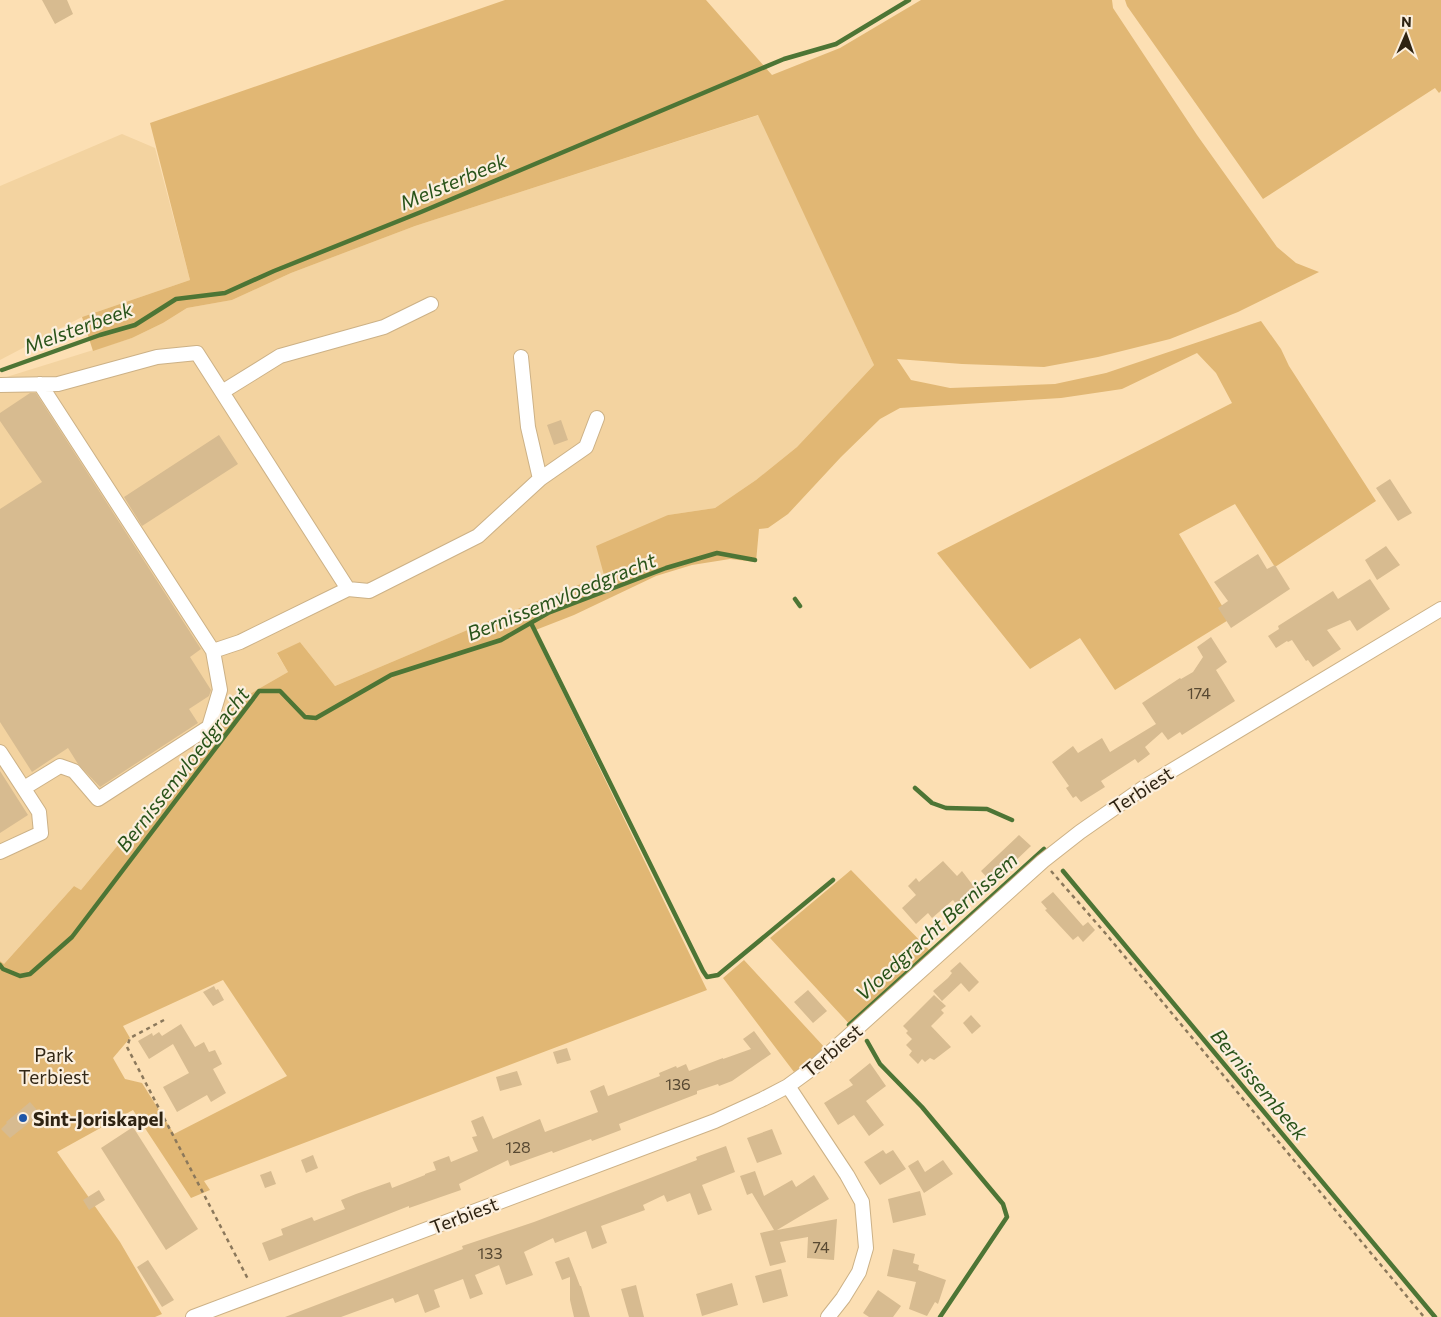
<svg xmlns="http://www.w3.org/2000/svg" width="1441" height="1317" viewBox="0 0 1441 1317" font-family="Commissioner,sans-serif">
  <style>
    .built { fill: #f3d3a0 }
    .green { fill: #e1b774; fill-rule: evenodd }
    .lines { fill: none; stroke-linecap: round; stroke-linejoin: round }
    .stream { stroke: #4d7535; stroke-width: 4.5 }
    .building { fill: #d7bb90 }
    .minor-casing { stroke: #ccb186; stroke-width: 16 }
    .path { stroke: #8b785b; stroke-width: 2.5; stroke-dasharray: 4 4; stroke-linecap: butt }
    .minor { stroke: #fff; stroke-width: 14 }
    .poi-dot { fill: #1e56a8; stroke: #fbefde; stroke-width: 2 }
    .labels { text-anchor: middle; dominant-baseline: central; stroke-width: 4.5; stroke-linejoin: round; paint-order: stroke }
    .number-label { font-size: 16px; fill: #584932 }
    .street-label { font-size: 19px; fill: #2e2312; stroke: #fbefde }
    .park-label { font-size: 19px; fill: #322716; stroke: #fbefde }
    .poi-label { font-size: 19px; font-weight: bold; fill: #2e2312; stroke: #fbefde; text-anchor: start }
    .water-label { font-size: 20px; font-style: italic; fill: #295319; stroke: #fbefde }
  </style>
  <rect width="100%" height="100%" fill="#fcdfb3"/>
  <!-- built -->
  <path class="built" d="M759 115 874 365 797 447 756 480 715 508 668 515 605 575 522 607 335 686 300 642 277 654 288 672 236 702 81 890 74 886 3 965 0 961V379L132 338 163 323 187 308 232 300 291 273 415 226Z
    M122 134 155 148 190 280 82 317 0 360V186Z"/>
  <!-- green -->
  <path class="green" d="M505 0H706L772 75 840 48 921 0H1112L1113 8 1197 135 1277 247 1296 263 1319 272 1238 312 1170 339 1098 357 1044 367 962 364 897 359 911 380 950 388 1055 384 1106 373 1261 321 1281 349 1289 366 1376 501 1275 567 1235 504 1179 534 1230 619 1115 690 1080 638 1030 669 937 553 1232 403 1216 373 1197 353 1122 389 1061 398 900 408 880 419 841 457 788 514 768 528 759 529 756 562 730 559 692 565 656 576 574 615 533 631 707 990 204 1181 210 1190 191 1198 133 1110 57 1152 120 1242 162 1314 155 1317H0V961L4 964 74 886 81 890 236 702 288 672 277 653 300 642 335 686 522 607 604 575 596 546 668 515 715 508 756 480 797 447 874 365 758 115 415 226 291 273 232 300 187 308 163 323 132 338 93 351 82 317 190 280 150 123ZM223 980 287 1076 174 1134 142 1083 125 1079 113 1058 130 1038 123 1026Z
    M1125 0H1441V91L1439 93 1435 88 1263 199 1127 6Z
    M851 870 933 954 853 1028 770 938Z
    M744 960 826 1049 794 1072 723 978Z"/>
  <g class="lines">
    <!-- stream -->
    <path class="stream" d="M2 370 100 335 135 325 176 299 225 293 274 271 421 212 784 59 836 44 909 0
      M795 599 800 606
      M531 623 703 971 707 977 718 975 833 880
      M915 788 932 803 946 808 987 809 1012 820
      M1063 871 1435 1317
      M0 965 3 969 20 976 30 974 72 937 259 691H280L305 717 316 718 391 675 501 640 548 613 666 568 717 553 755 560
      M849 1025 1044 849
      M867 1041 880 1064 922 1107 1003 1204 1007 1217 940 1317"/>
  </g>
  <!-- building -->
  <path class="building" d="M42 0H67L73 14 55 24Z
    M30 393H36L201 649 190 657 211 690 209 696 189 709 198 723 100 787 78 764 68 748 32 772 0 722V509L42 482 0 421V413Z
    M561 420 568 440 554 445 547 425Z
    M219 435 238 464 142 526 124 497Z
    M1390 479 1412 513 1398 521 1376 488Z
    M1386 546 1400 565 1377 580 1365 560Z
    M1258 554 1267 569 1275 565 1290 589 1231 628 1218 608 1228 601 1214 582Z
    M1370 579 1390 609 1357 631 1350 620 1327 630 1341 649 1313 667 1308 660 1306 661 1292 640 1288 642 1287 641 1276 648 1268 636 1279 629 1278 626 1333 591 1338 599Z
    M1211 637 1227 662 1216 670 1235 701 1182 735 1180 732 1168 740 1162 732 1145 747 1150 754 1138 763 1135 759 1101 781 1105 787 1081 802 1076 796 1073 798 1066 788 1069 786 1052 762 1073 746 1078 753 1102 738 1110 752 1156 724 1142 703 1180 678 1181 679 1193 672 1203 657 1197 647Z
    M0 771 28 815 0 833Z
    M1019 835 1031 846 992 883 981 871Z
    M943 861 957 876 962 871 975 888 956 904 953 900 932 918 928 913 916 924 902 908 916 895 908 886 916 878 919 882Z
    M1053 892 1083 926 1088 922 1095 930 1083 942 1078 936 1073 940 1045 910 1047 909 1041 902Z
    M960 962 979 982 969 992 961 983 942 1001 933 991 948 978 952 973 950 971Z
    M214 986 216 990 218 989 224 1000 213 1006 203 992Z
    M808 990 827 1011 813 1023 794 1002Z
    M934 995 946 1006 941 1010 944 1013 931 1026 951 1047 934 1060 930 1058 925 1062 922 1059 918 1064 909 1055 912 1051 906 1045 912 1039 906 1033 908 1031 903 1026Z
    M971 1015 981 1026 972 1034 963 1023Z
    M181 1024 195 1047 204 1042 209 1052 215 1050 222 1064 213 1069 226 1093 211 1102 207 1095 177 1112 163 1087 189 1073 173 1044 149 1059 138 1041 152 1033 153 1036 159 1032 162 1036Z
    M754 1031 771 1054 732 1081 719 1086 718 1084 697 1091V1094L619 1124 621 1130 592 1141 591 1139 553 1153 552 1151 510 1166 508 1160 459 1184 461 1190 409 1208V1206L269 1261 262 1243 283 1235 281 1229 312 1217 314 1221 345 1209 341 1200 356 1194 390 1182 392 1188 425 1175V1174L436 1170 433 1162 449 1156 451 1162 478 1151 472 1137 477 1136 471 1121 483 1116 493 1139 540 1119 545 1132 598 1112 590 1091 604 1085 608 1096 660 1076 659 1073 676 1066 677 1068 686 1064 689 1071 723 1058V1059L751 1049 743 1039Z
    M567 1048 571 1060 557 1064 553 1052Z
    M870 1063 886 1086 866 1101 884 1125 869 1136 854 1115 838 1125 824 1103 853 1085 849 1080Z
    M517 1071 522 1085 500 1091 496 1077Z
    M30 1102 37 1110 39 1115 10 1138 1 1129 7 1123 6 1122Z
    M133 1127 198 1229 166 1250 101 1148Z
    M772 1129 782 1154 757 1163 747 1138Z
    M726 1146 735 1172 702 1185 712 1210 698 1215 690 1193 667 1202 664 1195 643 1205 645 1210 601 1226 607 1243 592 1249 586 1231 555 1243 553 1238 524 1252 533 1275 506 1285 499 1265 475 1275 483 1294 470 1299 463 1279 434 1290 440 1307 425 1313 418 1294 395 1303 393 1298 341 1317H285L463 1249 462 1246 534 1222 645 1180 697 1160 696 1157Z
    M883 1150 886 1154 893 1150 906 1169 880 1185 864 1162Z
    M313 1155 318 1168 306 1173 301 1160Z
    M918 1160 925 1172 943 1160 953 1174 924 1193 908 1166Z
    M271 1171 276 1184 265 1188 260 1175Z
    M755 1171 764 1196 792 1180 796 1187 814 1175 829 1199 777 1230 837 1219 834 1260 807 1258 808 1237 780 1242 786 1262 770 1266 760 1233 774 1230 752 1193 747 1195 740 1176Z
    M99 1190 105 1200 89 1210 83 1200Z
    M920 1191 926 1215 893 1223 888 1199Z
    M893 1249 915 1254 913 1263 919 1265 918 1270 946 1280 938 1304 935 1302 927 1316 909 1309 916 1282 887 1276Z
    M569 1257 580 1286H581L590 1317H574L570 1300V1277L562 1280 555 1262Z
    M148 1260 174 1300 162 1307 137 1267Z
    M781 1269 788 1296 763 1303 755 1276Z
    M732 1283 738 1305 702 1316 696 1294Z
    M636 1285 644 1317H629L621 1289Z
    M878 1290 901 1306 893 1317H869L863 1313Z"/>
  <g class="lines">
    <defs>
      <path id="minor" d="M521 357 528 427 540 479
        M0 385 58 384 157 357 197 353 348 589 369 591 478 536 540 479 586 447 597 418
        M222 392 280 356 384 327 431 304
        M213 651 240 642 348 589
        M0 752 39 812 41 833 0 852
        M24 788 60 766 74 771 98 799 209 727 220 690 213 651 40 384
        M788 1086 847 1175 862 1202 866 1248 859 1272 843 1298 828 1317
        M193 1317 715 1121 763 1099 788 1086 814 1067 1043 861 1080 832 1146 786 1441 609"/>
    </defs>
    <!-- minor casing -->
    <use href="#minor" class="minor-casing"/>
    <!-- path -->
    <path class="path" d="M1051 871 1106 934 1424 1317
      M164 1020 130 1038 127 1047 249 1281"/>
    <!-- minor -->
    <use href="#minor" class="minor"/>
  </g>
  <!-- markers -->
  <circle class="poi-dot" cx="23" cy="1118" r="5"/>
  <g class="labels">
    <!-- number labels -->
    <g class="number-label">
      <text x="1199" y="692">174</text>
      <text x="678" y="1083">136</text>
      <text x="518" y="1146">128</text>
      <text x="821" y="1246">74</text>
      <text x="490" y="1252">133</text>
    </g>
    <!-- street labels -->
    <g class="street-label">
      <text transform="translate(1141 790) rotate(-33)">Terbiest</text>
      <text transform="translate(832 1050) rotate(-40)">Terbiest</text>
      <text transform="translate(464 1215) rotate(-21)">Terbiest</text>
    </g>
    <!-- park labels -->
    <g class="park-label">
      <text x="54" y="1054">Park<tspan x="54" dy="22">Terbiest</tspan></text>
    </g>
    <!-- poi labels -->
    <g class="poi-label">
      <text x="33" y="1118">Sint-Joriskapel</text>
    </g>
    <!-- water labels -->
    <g class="water-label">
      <text transform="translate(453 181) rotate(-23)">Melsterbeek</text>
      <text transform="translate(78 327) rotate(-20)">Melsterbeek</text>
      <text transform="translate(561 596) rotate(-22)">Bernissemvloedgracht</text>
      <text transform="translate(182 769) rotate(-52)">Bernissemvloedgracht</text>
      <text transform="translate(936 926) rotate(-42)">Vloedgracht Bernissem</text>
      <text transform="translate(1260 1084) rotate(50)">Bernissembeek</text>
    </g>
  </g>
  <!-- north arrow -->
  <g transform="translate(1406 35) rotate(2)" stroke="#fbefde" stroke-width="4" paint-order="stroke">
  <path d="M0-4L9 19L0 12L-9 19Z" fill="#2e2312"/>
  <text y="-8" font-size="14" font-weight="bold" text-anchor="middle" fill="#2e2312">N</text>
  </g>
</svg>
